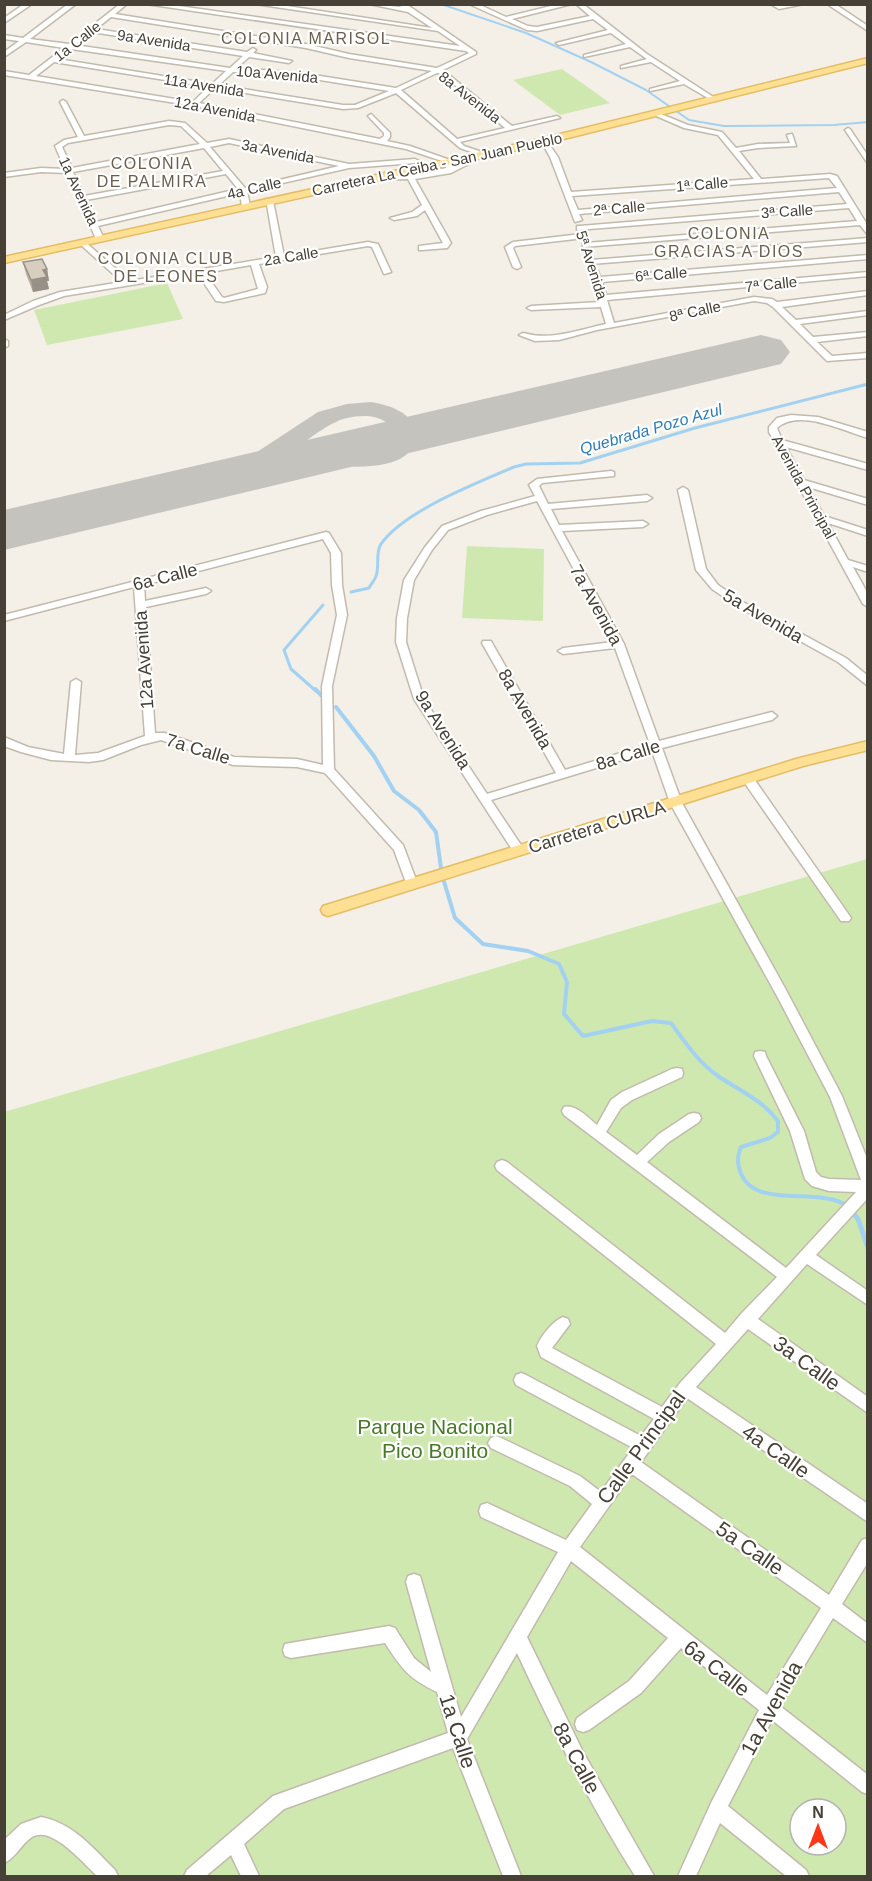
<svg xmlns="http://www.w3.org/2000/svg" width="872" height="1881" viewBox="0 0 872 1881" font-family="Helvetica,sans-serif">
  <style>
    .green { fill: #cfe8b0; fill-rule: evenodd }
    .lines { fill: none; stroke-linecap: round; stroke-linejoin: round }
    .stream-far3 { stroke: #a3d1f1; stroke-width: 2 }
    .stream-far2 { stroke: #a3d1f1; stroke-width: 3 }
    .stream-far1 { stroke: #a3d1f1; stroke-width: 4 }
    .stream { stroke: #a3d1f1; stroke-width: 5 }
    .taxiway { fill: #c5c3be; fill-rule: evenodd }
    .runway { fill: #c5c3be; fill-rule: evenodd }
    .minor-casing { stroke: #c2baad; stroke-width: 3 }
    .major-casing { stroke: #e4bd65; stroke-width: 3 }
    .minor { fill: #fff; fill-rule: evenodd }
    .major { fill: #fee095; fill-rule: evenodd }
    .wall { fill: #bab1a4 }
    .shaded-wall { fill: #979086 }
    .building { fill: #d8cebf; stroke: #979086; stroke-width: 1.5 }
    .labels { text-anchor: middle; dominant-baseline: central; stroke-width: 4.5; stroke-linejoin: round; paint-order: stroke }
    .far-street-label { font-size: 15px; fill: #474036; stroke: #fff }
    .far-neighbourhood-label { font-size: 16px; letter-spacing: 1.5px; fill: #6a5e4d; stroke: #fff }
    .far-water-label { font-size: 16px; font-style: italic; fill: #2e7cb3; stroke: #fff }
    .street-label { font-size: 18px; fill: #474036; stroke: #fff }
    .near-street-label { font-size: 21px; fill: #474036; stroke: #fff }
    .near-park-label { font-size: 21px; fill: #487929; stroke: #fff }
  </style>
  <rect width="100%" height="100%" fill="#f4f0e7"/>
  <!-- green -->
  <path class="green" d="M562 69 610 103 560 115 513 80Z
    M167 283 183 319 47 345 34 310Z
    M467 546 544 549 543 621 462 618Z
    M867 859V1876H5L4 1112ZM800 1809H836V1845H800Z"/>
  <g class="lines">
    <!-- stream-far3 -->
    <path class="stream-far3" d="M441 4 526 33 591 62 646 90 689 120 724 126 834 125 868 122"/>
    <!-- stream-far2 -->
    <path class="stream-far2" d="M351 592 369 588C371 584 375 580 376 576 380 566 375 552 381 544 404 511 477 483 514 467L526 464 580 463 695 428 868 384
      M316 691 291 669 284 650 323 605"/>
    <!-- stream-far1 -->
    <path class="stream-far1" d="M315 689 322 696
      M336 707 374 756 394 791 419 810 436 832 442 875 455 918 483 944 528 951 559 964 567 982 564 1014 583 1036 652 1021 671 1023C685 1042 698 1062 718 1076 740 1091 761 1099 778 1121V1132L770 1138 741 1147C737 1157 737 1164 741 1174 757 1210 818 1186 848 1206"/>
    <!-- stream -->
    <path class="stream" d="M846 1204 858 1219 868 1248"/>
    <!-- taxiway -->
    <path class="taxiway" d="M371 402C393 406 406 411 419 430 416 440 414 448 406 455 385 472 333 467 308 461L305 456 308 451 317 449C342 451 386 462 395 430 388 421 378 417 367 416 357 416 345 417 336 422 304 436 255 491 220 482L217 477 220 472 237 465 318 412 347 404Z"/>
    <!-- runway -->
    <path class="runway" d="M761 335 781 340 790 352 781 364 4 550V510Z"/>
    <defs>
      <path id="minor" d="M24 4H32L4 23V18Z
        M68 4H76L30 39 69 44 120 4H127L115 14 306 44 349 54 437 68 469 53 466 51 146 4H165L460 46 438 31 255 4H274L432 28 408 12 369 4 401 7 398 4H406L476 52V54L443 70 512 126 557 116 560 118 460 142 464 146 479 151 480 152 477 154 460 148 396 93 358 108 343 109 215 88 199 103 380 139 384 136V133L368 116 371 114 390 133V137L387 141 410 146 450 160 454 165 484 152H488V154L451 173 415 179 451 243 447 248 422 250H419V246L443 243 425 210 417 216 394 220 390 218 412 212 422 205 408 179 373 180 369 178 373 176 419 174 446 168 445 162 406 149 194 106 4 75V71L29 75 64 48 26 42 4 57V52L19 41 4 39V35L23 38ZM111 17 306 48 349 58 432 71 396 88 301 73 237 68 249 57 289 63 292 61 253 53 256 50 253 48 247 52 96 29ZM92 32 243 56 230 68 75 45ZM71 49 226 71 212 84 58 59ZM54 62 208 87 193 102 36 76ZM233 72 301 77 389 91 355 105H343L219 85ZM437 73 442 74 505 128 457 139 401 90Z
        M469 4H478L506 17 559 4H572L512 19 528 26 537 27 590 16 576 4H583L647 54 718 100 713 101 684 84 650 91V89L680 81 651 62 621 68V66L647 59 630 47 584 57V55L626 44 611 33 559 45 556 43 608 30 593 19 537 31 527 30Z
        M770 4H804L779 9Z
        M827 4H835L868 26V31Z
        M63 100 66 102 84 136 169 121 185 123 207 143 229 139 349 164 415 159 419 161 415 163 349 168 247 191 250 206 246 208 242 206 240 193 98 226 104 239 100 241 96 239 67 173 41 172 4 177V173L41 168 65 169 55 146 64 140 78 137 60 102ZM169 125 181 126 200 144 72 168 62 147 68 143ZM229 143 339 166 245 188 210 147ZM204 148 223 171 84 196 73 172ZM226 174 238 189 96 222 86 200Z
        M656 112 688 125 722 132 736 148 758 144 790 143 787 135 792 134 796 146 758 148 739 151 761 179 830 174 837 176 868 226V235L860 225 583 247V243H586L857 221 849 208 577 230V226H580L847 204 839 192 579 214 582 220 575 222 550 157 541 141 542 140H546L558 157 571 192 754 179 718 135 684 128 654 115V113ZM829 178 837 188 578 210 572 196Z
        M848 128 850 129 868 156V164L845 130Z
        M266 199 273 201 284 256 368 242 378 244 391 272 384 274 372 247 368 246 259 264 267 287 265 293 224 302 216 301 198 274 64 296 39 305 4 320V315L33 301 60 292 122 282 81 245 80 243 84 241 130 281 276 257ZM251 265 258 289 224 298 222 297 205 273Z
        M581 234 585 236 584 238 515 246 513 248 521 267 517 269 513 267 505 247 513 242Z
        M868 238V242L591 264 587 262 591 260Z
        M868 255V259L602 282 606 295 868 272V276L607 300 614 323 754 297 772 299 777 302 868 291V295L782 307 796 320 868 311V315L800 324 813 337 868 332V336L817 342 832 356 868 353V358L827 361 773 307 767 303 754 301 597 330 559 340 535 341 519 335 523 333C552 341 577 330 606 324L601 307 531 310 527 308 531 306 600 302 591 273 595 271H598L600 277Z
        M4 339 8 341V346L4 348Z
        M791 415 818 417 868 432V438C843 431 799 408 777 428L782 440 868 464V470L786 447 804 480 868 499V505L808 487 824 516 868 530V536L828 523 848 560 868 566V572L853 567 868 594V607L863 604 769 432V427L777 418Z
        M611 471 614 472V476L542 483 539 486 548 504 647 495 652 498 647 501 551 509 559 525 643 521 648 524 643 527 562 531 624 644 659 741 772 712 777 716 772 720 662 748 682 803 786 990 842 1096 868 1161V1198L816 1255 868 1291V1305L807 1264 758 1319 868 1397V1413L748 1329 696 1387 868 1504V1522L687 1398 641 1462 829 1595 862 1540 868 1538V1562L842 1604 868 1624V1643L833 1618 780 1706 868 1775V1794L862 1792 772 1720 728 1806 806 1870 809 1876H786L720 1823 696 1876H678L711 1803 759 1710 681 1648 641 1693 589 1730 583 1732 577 1730 575 1724 577 1718 629 1681 668 1638 571 1561 527 1637 583 1752 654 1876H635C590 1805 553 1730 517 1653L467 1739 521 1876H503L453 1748 284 1809 244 1844 259 1876H241L231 1855 206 1876H184L187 1870 273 1796 448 1733 437 1692C408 1678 402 1669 385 1643L291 1658 285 1656 283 1650 285 1644 389 1626 395 1628 414 1658 431 1672 406 1582 408 1576 414 1574 420 1576 461 1717 558 1552 481 1517 479 1511 481 1505 487 1503 566 1540 592 1504 570 1486 491 1448 488 1443 491 1438 496 1436 501 1438 580 1476 601 1492 633 1448 516 1385 514 1380 516 1375 521 1373 526 1375 641 1436 654 1419 541 1357 537 1346C541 1336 553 1321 563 1317L568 1319 570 1324 552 1348 662 1407 680 1383 716 1344 497 1170 495 1166 497 1162 502 1160 507 1162 725 1333 741 1314 777 1277 564 1115 562 1111 564 1107C576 1104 588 1118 597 1125L611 1100 622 1092 672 1069 677 1068 682 1069 683 1073 682 1077 632 1100 621 1108 606 1132 637 1155 659 1134 689 1114 694 1113 699 1114 701 1118 699 1122 669 1142 647 1162 786 1268 856 1192 829 1191 812 1186 805 1179 790 1131 754 1056 755 1052 760 1051 765 1052 766 1056 804 1131 816 1172 821 1177 829 1179 861 1180 830 1097 777 996 670 803 652 751 491 800 525 851 519 855 515 854 414 699 396 642 397 618 404 580 425 547 442 526 481 511 535 496 529 485 537 479ZM537 501 613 642 563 648 558 651 563 654 615 648 650 744 565 770 492 643 491 641H483L482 643 556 773 487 794 424 699 406 642 407 618 414 580 432 550 448 530 487 515ZM632 1474 821 1608 767 1695 580 1547Z
        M683 487 688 490 706 569 718 585 743 602 846 658 868 676V686L838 662 737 606 712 589 696 570 678 490Z
        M326 532 329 533 341 553 342 585 347 615 332 686 334 769 403 845 418 885 416 888H408L394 850 325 773 297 767 233 765 161 740 141 745 103 760 89 762 51 760 21 752 4 746V737L28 747 64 754 71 682 76 679 81 682 75 755 98 753 145 736 134 587 4 621V615ZM323 539 331 553 332 585 337 615 322 686 323 765 297 759 234 757 165 733H155L146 607 206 594 211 591 206 588 145 601 144 585Z
        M748 775 752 776 849 915 851 918 849 921H841L744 782 743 779 744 776Z
        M41 1817C73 1823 93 1848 115 1870L118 1876H97C84 1864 52 1825 32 1837 21 1844 16 1858 4 1863V1840L21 1824Z"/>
      <path id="major" d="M868 58V63L544 144 4 263V257L544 138Z
        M868 741V750L803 766 328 916 323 914 321 910 323 906 796 759Z"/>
    </defs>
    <!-- minor casing -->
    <use href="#minor" class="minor-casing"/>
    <!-- major casing -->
    <use href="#major" class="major-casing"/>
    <!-- minor -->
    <use href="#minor" class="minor"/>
    <!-- major -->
    <use href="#major" class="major"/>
  </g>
  <!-- wall -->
  <path class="wall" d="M23 262 47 269 49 281H47L49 289 33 292 26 274Z"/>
  <!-- shaded-wall -->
  <path class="shaded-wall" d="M47 269 49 281H47L49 289 33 292 31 280 43 270Z"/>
  <!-- building -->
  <path class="building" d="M42 259 47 269 43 270 47 277 31 280 23 262Z"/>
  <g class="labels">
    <!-- far-street labels -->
    <g class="far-street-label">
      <text transform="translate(154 40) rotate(9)">9a Avenida</text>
      <text transform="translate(77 41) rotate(-38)">1a Calle</text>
      <text transform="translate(277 74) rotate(5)">10a Avenida</text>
      <text transform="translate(204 85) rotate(9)">11a Avenida</text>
      <text transform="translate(470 97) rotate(38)">8a Avenida</text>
      <text transform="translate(215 109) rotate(11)">12a Avenida</text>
      <text transform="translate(278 151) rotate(11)">3a Avenida</text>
      <text transform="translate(437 164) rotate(-12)">Carretera La Ceiba - San Juan Pueblo</text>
      <text transform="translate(702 184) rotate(-5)">1ª Calle</text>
      <text transform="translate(254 188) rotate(-13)">4a Calle</text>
      <text transform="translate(79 191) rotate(65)">1a Avenida</text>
      <text transform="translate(619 208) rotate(-5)">2ª Calle</text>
      <text transform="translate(787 211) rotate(-4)">3ª Calle</text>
      <text transform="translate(291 256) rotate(-9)">2a Calle</text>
      <text transform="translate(592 265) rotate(72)">5ª Avenida</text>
      <text transform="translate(661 274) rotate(-5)">6ª Calle</text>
      <text transform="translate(771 284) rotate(-6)">7ª Calle</text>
      <text transform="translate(695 311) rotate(-12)">8ª Calle</text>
      <text transform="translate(804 487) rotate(61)">Avenida Principal</text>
    </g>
    <!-- far-neighbourhood labels -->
    <g class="far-neighbourhood-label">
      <text x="306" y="38">COLONIA MARISOL</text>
      <text x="152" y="163">COLONIA<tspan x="152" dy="18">DE PALMIRA</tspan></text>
      <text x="729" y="233">COLONIA<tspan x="729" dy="18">GRACIAS A DIOS</tspan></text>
      <text x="166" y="258">COLONIA CLUB<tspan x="166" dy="18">DE LEONES</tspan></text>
    </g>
    <!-- far-water labels -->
    <g class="far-water-label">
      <text transform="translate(651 429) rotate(-16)">Quebrada Pozo Azul</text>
    </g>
    <!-- street labels -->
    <g class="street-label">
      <text transform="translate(165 577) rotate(-14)">6a Calle</text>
      <text transform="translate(596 605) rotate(61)">7a Avenida</text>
      <text transform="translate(763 616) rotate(30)">5a Avenida</text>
      <text transform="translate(144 660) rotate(-94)">12a Avenida</text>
      <text transform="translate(525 709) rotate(60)">8a Avenida</text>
      <text transform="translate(443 730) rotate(58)">9a Avenida</text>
      <text transform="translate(198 749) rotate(17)">7a Calle</text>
      <text transform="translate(628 755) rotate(-17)">8a Calle</text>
      <text transform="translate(597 827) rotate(-17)">Carretera CURLA</text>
    </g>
    <!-- near-street labels -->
    <g class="near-street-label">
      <text transform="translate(807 1363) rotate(36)">3a Calle</text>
      <text transform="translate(641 1447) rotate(-54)">Calle Principal</text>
      <text transform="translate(776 1451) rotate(35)">4a Calle</text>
      <text transform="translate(750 1548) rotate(35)">5a Calle</text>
      <text transform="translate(717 1668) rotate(38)">6a Calle</text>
      <text transform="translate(771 1708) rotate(-61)">1a Avenida</text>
      <text transform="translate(458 1731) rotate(72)">1a Calle</text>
      <text transform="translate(577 1758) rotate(62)">8a Calle</text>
    </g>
    <!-- near-park labels -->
    <g class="near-park-label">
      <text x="435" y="1426">Parque Nacional<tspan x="435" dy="24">Pico Bonito</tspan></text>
    </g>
  </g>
  <!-- border -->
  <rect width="872" height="1881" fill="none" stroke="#474036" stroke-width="12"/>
  <!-- north arrow -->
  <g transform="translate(818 1827)"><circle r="28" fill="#ffffff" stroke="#b5b3af" stroke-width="1.5"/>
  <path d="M0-4.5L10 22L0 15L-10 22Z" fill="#fa3817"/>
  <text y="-9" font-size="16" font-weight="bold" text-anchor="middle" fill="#474036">N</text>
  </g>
</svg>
